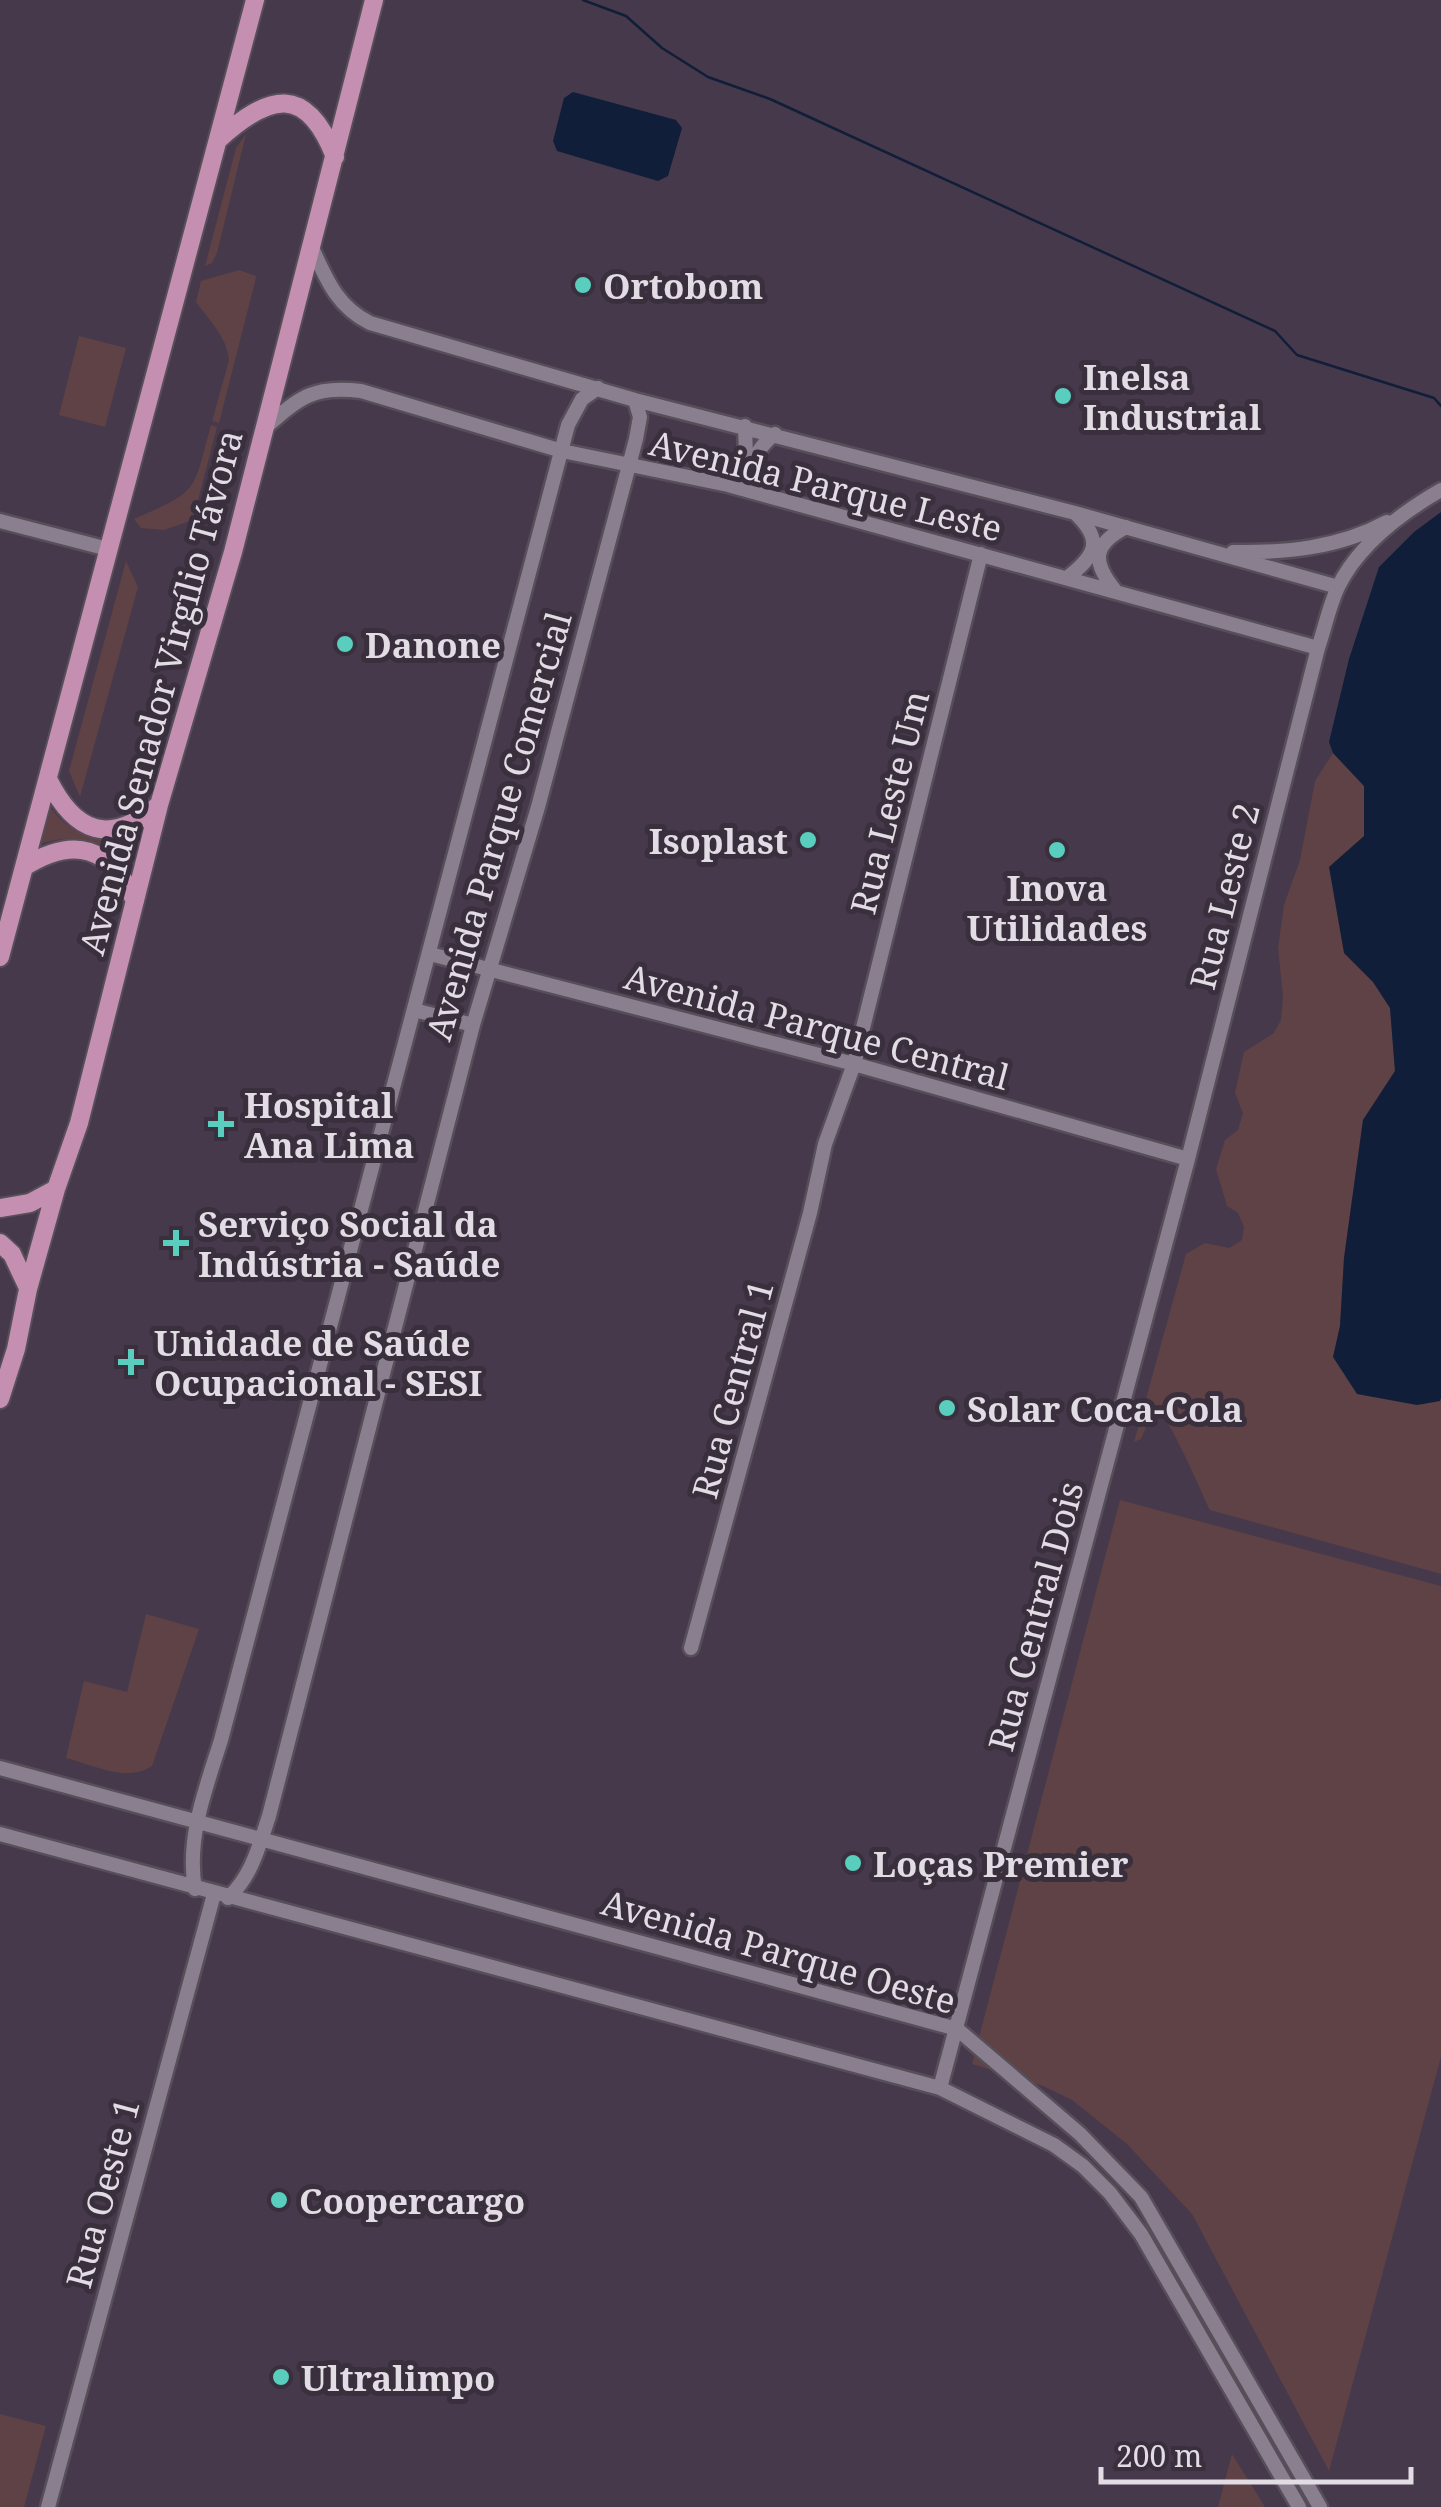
<svg xmlns="http://www.w3.org/2000/svg" width="1441" height="2507" viewBox="0 0 1441 2507" font-family="'Noto Serif',serif">
  <style>
    .built { fill: #46394b }
    .green { fill: #5e4245 }
    .water { fill: #111e39 }
    .lines { fill: none; stroke-linecap: round; stroke-linejoin: round }
    .stream { stroke: #111e39; stroke-width: 2.5 }
    .minor-casing { stroke: #564e59; stroke-width: 19 }
    .major-casing { stroke: #564e59; stroke-width: 22 }
    .minor { stroke: #8a7f8e; stroke-width: 14 }
    .major { stroke: #c48fb1; stroke-width: 18 }
    .poi-dot { fill: #59cebe; stroke: #392f3d; stroke-width: 4 }
    .labels { text-anchor: middle; dominant-baseline: central; stroke-width: 10; stroke-linejoin: round; paint-order: stroke }
    .poi-label { font-size: 35px; font-weight: bold; fill: #e2dce4; stroke: #392f3d; text-anchor: start }
    .street-label { font-size: 35px; fill: #e2dce4; stroke: #392f3d }
  </style>
  <rect width="100%" height="100%" fill="#392f3d"/>
  <!-- built -->
  <path class="built" d="M0 0H1441V2507H0Z"/>
  <!-- green -->
  <path class="green" d="M246 134 217 253 212 263 205 266 236 148Z
    M239 270 256 276 255 282 219 423 212 421 229 360C227 337 209 320 196 302L201 281Z
    M79 336 126 348 105 427 59 415Z
    M211 425 217 427 193 520 164 530 141 528 134 519C200 490 192 494 211 425Z
    M126 561 138 587 80 797 69 771Z
    M1333 753 1364 786V836L1344 953 1373 982 1390 1008 1395 1071 1363 1120 1344 1258 1340 1326 1333 1357 1440 1401 1441 1398V1574L1210 1510C1200 1490 1169 1415 1155 1407L1141 1439 1134 1442 1186 1254 1205 1243 1229 1248 1242 1240 1244 1227 1238 1213 1227 1206 1216 1169 1225 1140 1238 1130 1243 1113 1235 1093 1244 1052 1274 1033 1281 1020 1283 996 1278 948 1284 905 1300 860 1315 781Z
    M50 807C74 839 103 845 141 834L131 869C109 840 74 832 40 844Z
    M1120 1500 1441 1586V2057L1329 2471 1192 2214 1127 2144 1072 2100 1043 2086 972 2064Z
    M146 1614 199 1629 152 1766C127 1783 93 1765 66 1758L84 1681 127 1692Z
    M0 2414 46 2426 24 2507H0Z
    M1232 2454 1265 2507H1218Z"/>
  <!-- water -->
  <path class="water" d="M573 92 676 120 682 128 668 176 658 181 557 151 553 141 564 98Z
    M1441 512V1398L1440 1401 1417 1405 1357 1394 1333 1357 1340 1326 1344 1258 1363 1120 1395 1071 1390 1008 1373 982 1344 953 1329 867 1364 836V786L1333 753 1329 742 1349 659 1379 567 1414 532Z"/>
  <g class="lines">
    <!-- stream -->
    <path class="stream" d="M583 0 626 16 662 48 708 77 770 99 1275 331 1297 355 1434 398 1441 406"/>
    <defs>
      <path id="minor" d="M313 250C327 281 338 307 370 323L635 400 1075 513 1338 587
        M266 427C300 397 314 385 361 391L562 451 728 485 1318 648
        M728 485 746 458 745 426
        M753 492C749 467 755 449 775 434
        M0 521 108 549
        M1233 552C1285 553 1339 548 1387 522
        M1068 577C1095 556 1104 541 1076 514
        M1114 589C1091 560 1094 544 1126 527
        M430 954 854 1064 1188 1159
        M414 1010 473 1025
        M691 1648 810 1213 825 1144 854 1064 981 554
        M0 1768 957 2029 1080 2134 1141 2197 1320 2507
        M0 1834 940 2088 1054 2145 1083 2166 1110 2193 1141 2234 1299 2507
        M195 1889C186 1838 206 1788 221 1740L568 425 582 399 598 388
        M228 1898C252 1876 259 1846 269 1816L473 1025 538 807 636 439 640 417 635 400
        M940 2088 1188 1159 1318 648C1325 628 1329 606 1338 587 1359 544 1401 513 1441 490
        M48 2507 214 1894"/>
      <path id="major" d="M218 140C269 94 306 83 335 157
        M48 779C75 834 110 846 159 805
        M24 867C75 835 110 847 135 901
        M0 957 255 0
        M0 1208 30 1203 56 1189
        M0 1243 12 1254 28 1288
        M0 1399 16 1349 28 1289 56 1189 79 1123 159 805 233 552 374 0"/>
    </defs>
    <!-- minor casing -->
    <use href="#minor" class="minor-casing"/>
    <!-- major casing -->
    <use href="#major" class="major-casing"/>
    <!-- minor -->
    <use href="#minor" class="minor"/>
    <!-- major -->
    <use href="#major" class="major"/>
  </g>
  <!-- markers -->
  <g class="poi-dot">
    <circle cx="583" cy="285" r="10"/>
    <circle cx="1063" cy="396" r="10"/>
    <circle cx="345" cy="644" r="10"/>
    <circle cx="808" cy="840" r="10"/>
    <circle cx="1057" cy="850" r="10"/>
    <path d="M216 1109h10v10h10v10h-10v10h-10v-10h-10v-10h10z"/>
    <path d="M171 1228h10v10h10v10h-10v10h-10v-10h-10v-10h10z"/>
    <path d="M126 1347h10v10h10v10h-10v10h-10v-10h-10v-10h10z"/>
    <circle cx="947" cy="1408" r="10"/>
    <circle cx="853" cy="1863" r="10"/>
    <circle cx="279" cy="2200" r="10"/>
    <circle cx="281" cy="2377" r="10"/>
  </g>
  <g class="labels">
    <!-- poi labels -->
    <g class="poi-label">
      <text x="603" y="285">Ortobom</text>
      <text x="1083" y="376">Inelsa<tspan x="1083" dy="40">Industrial</tspan></text>
      <text x="365" y="644">Danone</text>
      <text x="788" y="840" text-anchor="end">Isoplast</text>
      <text x="1057" y="887" text-anchor="middle">Inova<tspan x="1057" dy="40">Utilidades</tspan></text>
      <text x="244" y="1104">Hospital<tspan x="244" dy="40">Ana Lima</tspan></text>
      <text x="198" y="1223">Serviço Social da<tspan x="198" dy="40">Indústria - Saúde</tspan></text>
      <text x="154" y="1342">Unidade de Saúde<tspan x="154" dy="40">Ocupacional - SESI</tspan></text>
      <text x="967" y="1408">Solar Coca-Cola</text>
      <text x="873" y="1863">Loças Premier</text>
      <text x="299" y="2200">Coopercargo</text>
      <text x="301" y="2377">Ultralimpo</text>
    </g>
    <!-- street labels -->
    <g class="street-label">
      <text transform="translate(826 485) rotate(14)">Avenida Parque Leste</text>
      <text transform="translate(160 692) rotate(-75)">Avenida Senador Virgílio Távora</text>
      <text transform="translate(889 802) rotate(-76)">Rua Leste Um</text>
      <text transform="translate(498 826) rotate(-74)">Avenida Parque Comercial</text>
      <text transform="translate(1224 896) rotate(-76)">Rua Leste 2</text>
      <text transform="translate(817 1026) rotate(15)">Avenida Parque Central</text>
      <text transform="translate(732 1389) rotate(-75)">Rua Central 1</text>
      <text transform="translate(1035 1616) rotate(-75)">Rua Central Dois</text>
      <text transform="translate(779 1951) rotate(16)">Avenida Parque Oeste</text>
      <text transform="translate(102 2193) rotate(-75)">Rua Oeste 1</text>
    </g>
  </g>
  <!-- scale -->
  <path d="M1101 2467v15h310v-15" fill="none" stroke="#e2dce4" stroke-width="5"/>
  <text x="1116" y="2467" font-size="30" fill="#e2dce4" stroke="#392f3d" stroke-width="8" paint-order="stroke">200 m</text>
</svg>
